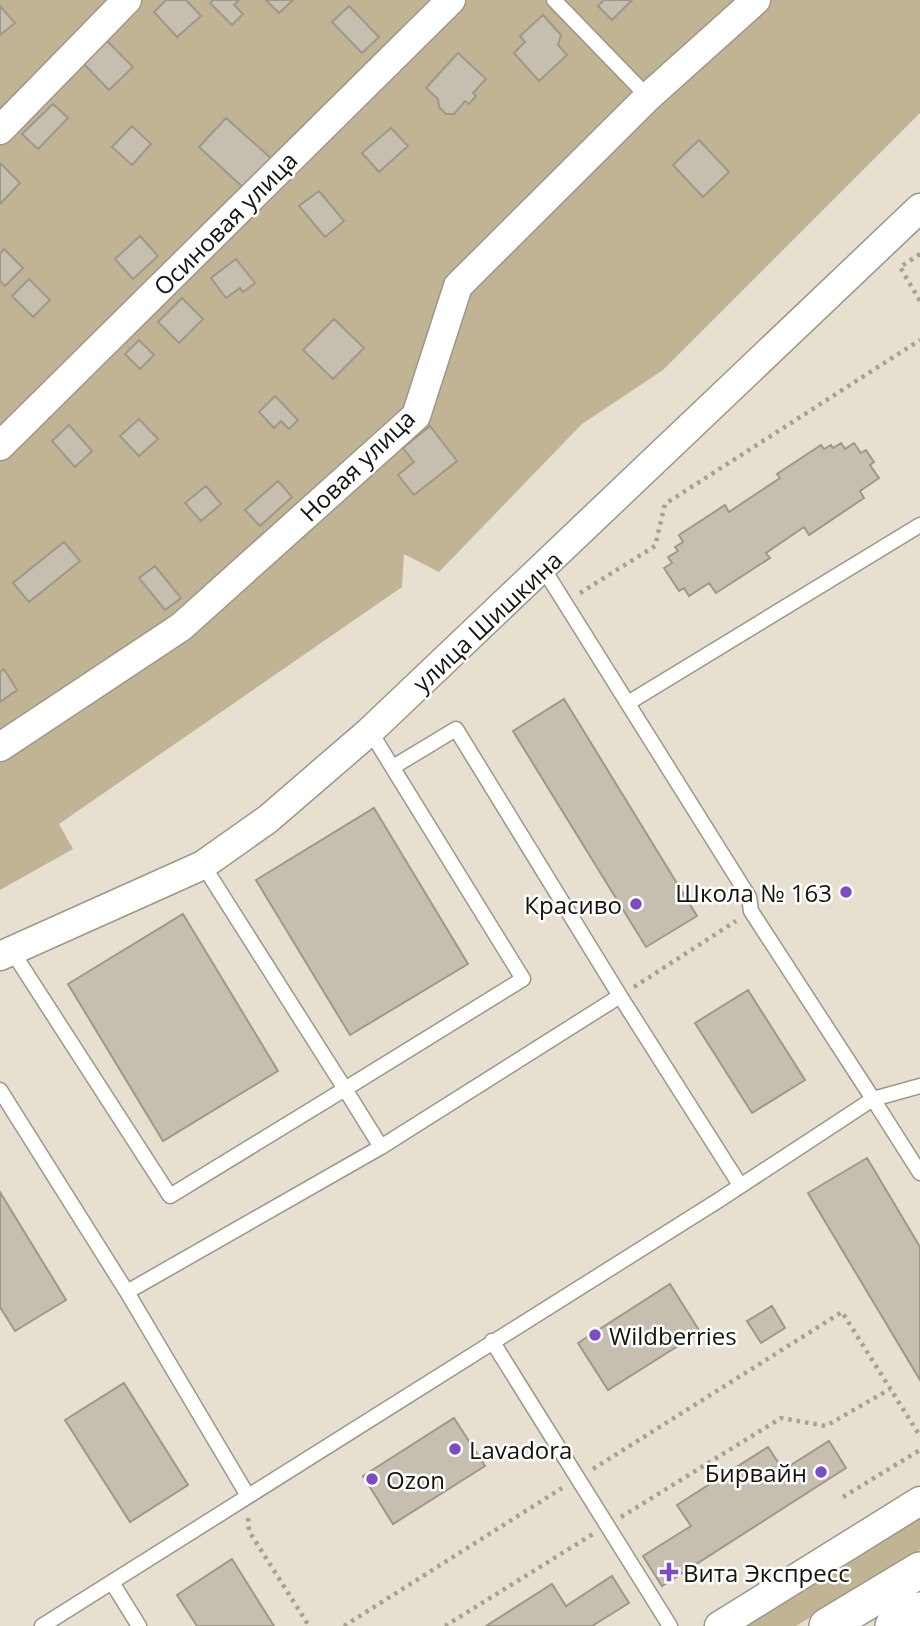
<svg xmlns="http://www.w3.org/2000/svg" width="920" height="1626" viewBox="0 0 920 1626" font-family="'Open Sans',sans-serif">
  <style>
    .green { fill: #c0b494 }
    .building { fill: #c6bfaf; stroke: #9e9889; stroke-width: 2 }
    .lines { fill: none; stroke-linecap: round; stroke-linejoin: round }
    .service-casing { stroke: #9d9788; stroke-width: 17 }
    .minor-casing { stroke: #9d9788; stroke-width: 31 }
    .tertiary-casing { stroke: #9d9788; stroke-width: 38 }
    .path { stroke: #a6a194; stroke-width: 4.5; stroke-dasharray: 3.5 5; stroke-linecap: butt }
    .service { stroke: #fff; stroke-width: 14 }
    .minor { stroke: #fff; stroke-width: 28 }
    .tertiary { stroke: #fff; stroke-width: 35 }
    .poi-dot { fill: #7c4cc4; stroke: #fff; stroke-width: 2.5 }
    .labels { text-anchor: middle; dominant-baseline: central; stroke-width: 5; stroke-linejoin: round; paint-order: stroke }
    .street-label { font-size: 24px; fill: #15130d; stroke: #fff }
    .poi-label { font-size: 24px; fill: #15130d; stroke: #fff; text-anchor: start }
  </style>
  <rect width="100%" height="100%" fill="#e7e0d0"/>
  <!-- green -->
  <path class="green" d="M0 0H920V113L663 370 582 424 439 572 404 554 402 587 59 824 73 849 0 890Z
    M920 1517V1550L796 1626H745Z"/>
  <!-- building -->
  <path class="building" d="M166 0H186L201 16 177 37 154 12Z
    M213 0H239L234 5 243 14 232 25 210 3Z
    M266 0H293L279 13Z
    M604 0H632L612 20 598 6Z
    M0 6 15 23 0 35Z
    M349 6 379 37 362 53 332 22Z
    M543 15 561 35 558 45 567 55 539 81 514 53 525 42 520 36Z
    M106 40 133 67 109 90 82 62Z
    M458 53 486 79 473 93 476 96 469 104 465 101 454 114H446L439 107 438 99 426 88Z
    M53 104 68 118 38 149 22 134Z
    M226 118 273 160 246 190 199 147Z
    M132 126 151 144 132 165 112 147Z
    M391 128 408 146 379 172 362 153Z
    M699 140 729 172 703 197 673 165Z
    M0 163 20 183 0 204Z
    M319 191 344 221 325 237 299 206Z
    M140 236 158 256 133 279 115 259Z
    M4 249 23 268 5 286 0 281V254Z
    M236 259 255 283 243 292 240 288 226 298 211 278Z
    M29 279 50 300 33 317 12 296Z
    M182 298 203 319 179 343 158 322Z
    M334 319 364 348 333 379 303 350Z
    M139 340 154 355 140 369 125 354Z
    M275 396 298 420 289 429 281 421 274 428 259 412Z
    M139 419 158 439 139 456 120 436Z
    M69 425 92 451 75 467 52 441Z
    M430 426 457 461 414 495 398 475 414 462 403 448Z
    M841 443 845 449 854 443 861 453 866 450 874 462 870 465 879 478 860 491 864 498 809 535 804 527 766 553 770 558 716 593 709 583 689 596 684 588 679 591 664 568 672 563 668 557 678 551 675 547 683 542 679 535 725 505 729 512 780 478 777 474 821 445 824 449 831 445 833 448Z
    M278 481 292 497 260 526 245 510Z
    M206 486 221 504 201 521 185 503Z
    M64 542 80 561 29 602 13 583Z
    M155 566 181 598 165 610 139 578Z
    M4 669 17 690 0 702V672Z
    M564 699 697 916 646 947 513 731Z
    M374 808 468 964 350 1035 256 880Z
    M183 914 278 1071 163 1141 68 984Z
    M748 990 805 1080 752 1113 695 1023Z
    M867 1158 920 1247V1380L808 1193Z
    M0 1192 66 1300 15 1331 0 1307Z
    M670 1284 700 1332 608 1390 578 1343Z
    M772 1306 785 1328 761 1343 747 1321Z
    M124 1383 188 1485 130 1522 65 1420Z
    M454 1418 485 1466 393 1524 363 1476Z
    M829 1441 846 1468 662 1586 643 1556 691 1526 677 1505 768 1447 783 1470Z
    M232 1559 274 1626H197L177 1595Z
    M612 1576 629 1603 592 1626H486L552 1584 566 1606Z"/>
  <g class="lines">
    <defs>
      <path id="service" d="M554 0 648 97
        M628 703 920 525
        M203 865 345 1089 523 979 370 731
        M12 951 170 1196 345 1089 381 1147 620 996 456 729 393 767
        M620 996 740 1185
        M920 1086 873 1099 920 1173
        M0 1090 127 1292 248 1496
        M127 1292 381 1147
        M492 1341 670 1626
        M113 1584 139 1626
        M42 1626 719 1200 873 1099 751 911 749 897 543 568"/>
      <path id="minor" d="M0 130 127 0
        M0 446 451 0
        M0 747 181 627 416 416 458 286 648 97 756 0
        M0 956 203 865 268 819 370 731 920 208
        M719 1626 920 1501"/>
      <path id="tertiary" d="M827 1626 920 1570
        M893 1626 920 1610"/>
    </defs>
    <!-- service casing -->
    <use href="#service" class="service-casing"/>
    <!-- minor casing -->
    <use href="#minor" class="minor-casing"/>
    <!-- tertiary casing -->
    <use href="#tertiary" class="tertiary-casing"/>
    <!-- path -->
    <path class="path" d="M920 254 900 267 920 301
      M580 593 655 546 665 504 920 340
      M634 987 736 921
      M593 1469 842 1312 920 1436
      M843 1497 920 1450
      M621 1517 781 1418 826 1426 890 1389
      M248 1518 249 1531 309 1626
      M344 1626 562 1488
      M445 1626 593 1534"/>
    <!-- service -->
    <use href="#service" class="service"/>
    <!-- minor -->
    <use href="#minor" class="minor"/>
    <!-- tertiary -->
    <use href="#tertiary" class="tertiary"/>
  </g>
  <!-- markers -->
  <g class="poi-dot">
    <circle cx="846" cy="892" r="7"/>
    <circle cx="636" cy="904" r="7"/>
    <circle cx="595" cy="1335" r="7"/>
    <circle cx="455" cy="1449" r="7"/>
    <circle cx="821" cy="1472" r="7"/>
    <circle cx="372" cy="1479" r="7"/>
    <path d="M665.5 1561.5h7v7h7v7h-7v7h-7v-7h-7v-7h7z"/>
  </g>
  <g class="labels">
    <!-- street labels -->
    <g class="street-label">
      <text transform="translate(225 223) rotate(-45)">Осиновая улица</text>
      <text transform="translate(357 465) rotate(-44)">Новая улица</text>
      <text transform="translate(487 621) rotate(-43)">улица Шишкина</text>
    </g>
    <!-- poi labels -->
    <g class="poi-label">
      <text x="832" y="892" text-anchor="end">Школа № 163</text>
      <text x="622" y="904" text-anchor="end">Красиво</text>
      <text x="609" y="1335">Wildberries</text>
      <text x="469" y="1449">Lavadora</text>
      <text x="807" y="1472" text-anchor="end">Бирвайн</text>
      <text x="386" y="1479">Ozon</text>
      <text x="683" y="1572">Вита Экспресс</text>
    </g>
  </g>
</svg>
